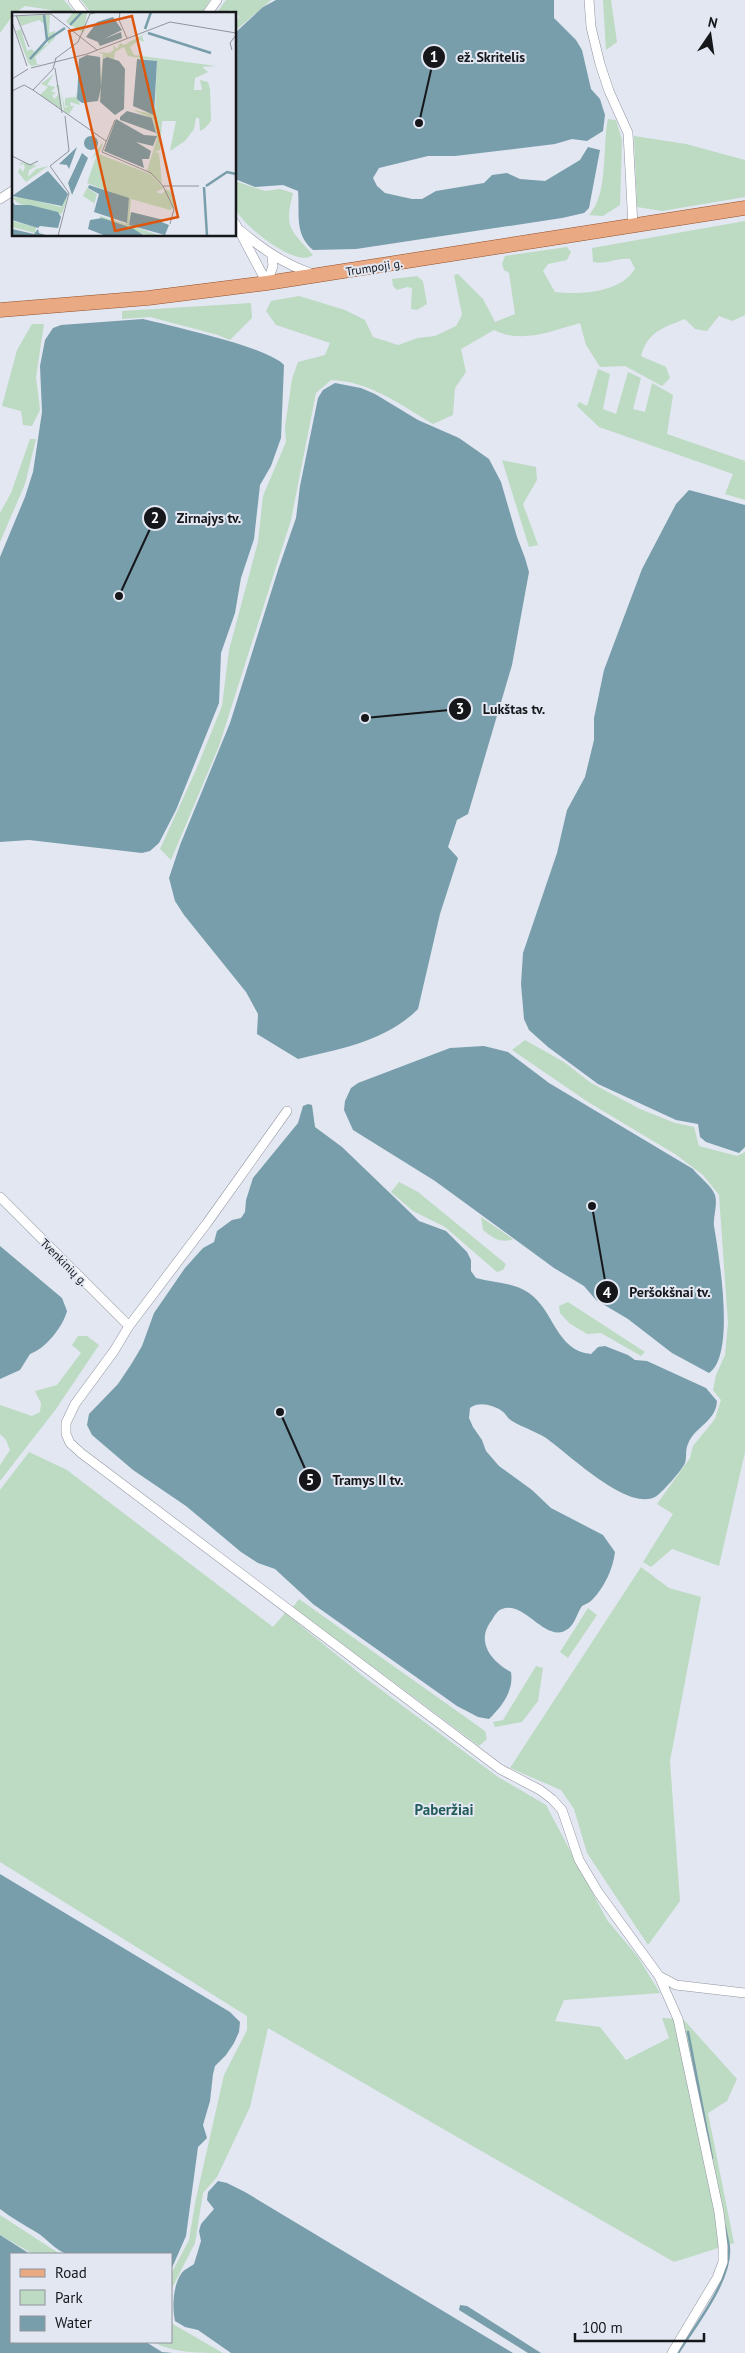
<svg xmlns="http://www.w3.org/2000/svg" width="745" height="2353" viewBox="0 0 745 2353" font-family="'PT Sans',sans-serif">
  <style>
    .green { fill: #bddac2 }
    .water { fill: #789eab }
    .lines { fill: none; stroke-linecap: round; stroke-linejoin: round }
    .stream { stroke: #789eab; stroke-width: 2.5 }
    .street-casing { stroke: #9195a0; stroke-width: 10 }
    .primary-casing { stroke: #955029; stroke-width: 15 }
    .street { stroke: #fff; stroke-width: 9 }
    .primary { stroke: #e9a983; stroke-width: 14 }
    .labels { text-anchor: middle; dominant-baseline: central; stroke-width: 4; stroke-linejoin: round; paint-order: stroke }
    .street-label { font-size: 12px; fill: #15171b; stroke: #e2e7f2 }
    .quarter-label { font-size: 15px; font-weight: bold; fill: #235d5b; stroke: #e2e7f2 }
    .inset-river { fill: none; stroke: #789eab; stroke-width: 2.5 }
    .inset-road { fill: none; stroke: #90949c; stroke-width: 1 }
    .view { fill: #dd560d; fill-opacity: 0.15; stroke: #dd560d; stroke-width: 2.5 }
    .inset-edge { fill: none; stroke: #15171b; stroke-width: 2.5 }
    .leader { fill: none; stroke: #15171b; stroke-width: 2 }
    .callout-dot { fill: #15171b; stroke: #e2e7f2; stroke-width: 2 }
    .mark-label { font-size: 15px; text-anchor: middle; font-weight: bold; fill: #fff }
    .callout-label { font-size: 14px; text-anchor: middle; font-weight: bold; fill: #15171b; stroke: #e2e7f2; stroke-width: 4; stroke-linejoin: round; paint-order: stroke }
  </style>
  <rect width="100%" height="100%" fill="#e2e7f2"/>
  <!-- green -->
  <path class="green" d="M0 0H64L76 14H53L51 10 25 6 14 14 0 33Z
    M81 0H210L201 14H92Z
    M226 0H271L235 31V24L239 17 237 12 231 10 227 14H216Z
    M603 0H611L617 42 606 50Z
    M608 119 616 120 622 140 620 205 603 216 589 215C609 193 602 147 608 119Z
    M634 136 686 144 745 160V197L662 211 637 207Z
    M235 181 265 191 280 189 293 193C284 228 290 229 313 255 296 269 242 225 235 208 233 202 235 189 235 181Z
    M745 221V315L732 321 719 316 707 331 695 329 685 319C663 328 648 331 641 356L666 367 670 378 662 386 625 366 600 367 586 345 580 323C552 331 521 344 494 330L461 349 466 372 455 388 453 415 433 424C401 405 369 381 331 380L316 393 291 520 219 746 171 860 160 849 196 770 222 706 229 650 258 542 263 496 286 442 285 427 292 379 298 362 325 355 330 343 276 325 266 311 271 301 299 296 345 310 365 320 373 337 398 345 418 338 435 336 456 326 462 315 454 275 458 274 483 299 495 322 515 314 509 273 504 270 502 264 505 256 567 247 571 252 567 260 548 264 543 271 555 292C580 295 620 293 635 269L630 259C617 257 606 265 593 262L592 248Z
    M417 276 423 281 427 304 417 310 411 309 412 288 407 287 397 290 393 286 392 279Z
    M251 303 252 318 230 340 218 335 150 317 122 319V311Z
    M32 324H44L36 377 40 410 32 426 23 425 21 411 2 406 17 350Z
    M598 369 610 374 603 409 616 414 628 372 641 378 633 409 645 412 652 383 673 395 667 434 745 461V500L725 494 733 474 599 427 577 406 579 402 587 406Z
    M30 439H36L25 484 0 542V513L11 493Z
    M502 460 536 467 537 480 523 504 538 545 529 547Z
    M525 1040 564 1062 591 1083 640 1109 675 1123 694 1127 699 1146 737 1156 745 1152V1452L719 1566 672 1549 651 1567 643 1562 673 1514 657 1504 690 1458 693 1446 715 1419 721 1400 713 1390 716 1375 725 1355 728 1323 719 1195 703 1175 675 1154 588 1102 512 1050Z
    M399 1182 418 1192 506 1264 503 1270 497 1272 445 1227 413 1211 391 1192Z
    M481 1217 513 1239C501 1244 493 1238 483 1230Z
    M568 1302 645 1352 641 1356 601 1333 587 1334 569 1323 560 1313 559 1306Z
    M78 1336H87L99 1345 56 1409 0 1481V1465L10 1450 6 1440 0 1434V1405L32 1416 40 1412 41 1403 35 1391 57 1385 81 1353 72 1345Z
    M29 1452 67 1470 273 1627 285 1613 364 1677 498 1777 546 1805 607 1920 638 1957 660 1993 564 2000 555 2021 600 2027 626 2060 669 2038 662 2018 683 2019 737 2079 727 2101 708 2113 734 2243 674 2262 268 2028 250 2107 217 2177 203 2193 195 2243 171 2290V2274L189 2240 195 2203 224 2075 247 2030V2016L0 1862V1490Z
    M641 1567 669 1588 701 1597 670 1761 680 1901 648 1945 587 1853 574 1809 561 1790 510 1768Z
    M299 1599 485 1731 487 1739 479 1746 293 1607Z
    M588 1608 597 1615 568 1658 560 1652Z
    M536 1666 543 1668 538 1701 522 1722 495 1727 493 1722 503 1720Z
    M0 2215 60 2254H33L0 2235Z
    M171 2323 223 2353C201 2353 172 2353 154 2342H171Z"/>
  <!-- water -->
  <path class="water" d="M276 0H554V18L576 40 582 50 591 89 600 99 605 115 603 131 587 141 572 139 555 144 455 156H428L379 168 373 178 377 186 385 193 412 199H422L436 191 484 183 492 175 507 173 520 179 545 181 580 160 588 147 600 150 589 208 584 213 562 218 356 249 313 250C294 234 300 214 298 191L283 185 255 187 235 179V33L263 7Z
    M143 319C171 326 268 347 284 365L281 438 271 466 260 485 254 539 241 578 235 613 221 653 219 703 176 810 159 843 150 851 142 853 29 840 0 842V557L25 497 33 472 42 412 40 366 45 340 53 328 61 325Z
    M335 383 361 388 375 394 418 420 459 438 489 459 501 482 517 537 525 558 529 572 512 665 468 814 457 820 448 847 458 858 440 914 418 1009C386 1041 340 1049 298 1059L257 1034 258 1014 246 992 184 915 175 901 169 878 180 845 230 723 279 567 296 518 300 486 318 398 323 390Z
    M689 490 745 505V1147L739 1153 706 1142 700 1137 698 1124 676 1120 598 1084 548 1047 529 1030 524 1019 521 984 523 953 557 853 567 810 585 777 594 740V718L604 670 642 569 676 504Z
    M484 1046 508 1052 549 1083 693 1169C699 1177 711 1185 715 1195 718 1205 713 1216 714 1226 719 1256 736 1355 709 1373L672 1353 628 1319 596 1300 584 1286 554 1268 435 1181 353 1130 344 1110 345 1101 351 1088 358 1083 450 1048Z
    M308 1104 312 1105 315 1127 342 1147 419 1221 446 1231 467 1252 471 1260V1271L476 1278C494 1283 513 1282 529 1293 554 1310 556 1351 591 1354L598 1347 605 1346 628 1355 635 1360 647 1361 706 1388 717 1401C716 1422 694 1427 688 1444 685 1450 687 1457 685 1463 683 1469 661 1494 655 1497 627 1511 570 1455 546 1438 535 1431 524 1428 512 1421 508 1419 506 1414 502 1411 493 1405 479 1401 470 1408L469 1418 473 1427 482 1440 486 1451 499 1466 532 1490 551 1508 603 1535 615 1552C613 1569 604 1588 592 1600 589 1603 585 1604 582 1606 577 1613 575 1624 568 1629 546 1645 525 1600 502 1609 498 1610 494 1616 492 1620 475 1641 491 1661 511 1672 514 1691 502 1706 489 1719L478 1717 457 1706 313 1604 275 1569 258 1563 241 1552 186 1506 133 1470 92 1435 87 1425 89 1414 118 1384 132 1363 142 1346 154 1313 185 1268 203 1248 214 1242 217 1231 232 1220 241 1218 245 1212 246 1200 253 1178 298 1123 303 1106Z
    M0 1246 62 1298 67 1311C63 1327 45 1349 30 1354L20 1370 0 1379Z
    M0 1874 230 2012 240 2022 239 2032 234 2043 226 2055 215 2066 213 2074 210 2101 203 2125 207 2138 198 2147 186 2236 171 2270V2254H68C55 2251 48 2239 36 2232 24 2225 12 2218 0 2209Z
    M218 2181 227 2183 245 2192 513 2353H231L198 2330 185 2327 175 2321C172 2307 173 2286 181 2274 183 2270 190 2267 194 2264L201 2241 199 2231 201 2224 214 2209 207 2200 208 2192Z
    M0 2235 30 2254H11V2342H146L162 2352 173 2353H0Z
    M460 2305 467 2306 541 2353H528L459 2310Z"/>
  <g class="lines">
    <!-- stream -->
    <path class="stream" d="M688 2032 712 2158
      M678 2353C695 2326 730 2282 729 2250 729 2243 726 2235 725 2227"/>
    <defs>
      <path id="street" d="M73 0 84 14
        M589 0 591 27 600 64 609 91 628 133 633 226
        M207 14 217 0
        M0 199 14 190
        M235 223 267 283
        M241 231C264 250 284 264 313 274
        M267 283 273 266 272 256
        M287 1111 207 1223 129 1326 114 1351 75 1404 66 1423V1434L70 1443 81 1453 500 1769 540 1790 552 1799 562 1810 579 1860 598 1892 659 1976 678 2019 719 2212 723 2246V2262L717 2278 672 2353
        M0 1197 129 1326
        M659 1976 676 1985 745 1993"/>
      <path id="primary" d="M0 310 148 298 267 283 745 208"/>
    </defs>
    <!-- street casing -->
    <use href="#street" class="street-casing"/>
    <!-- primary casing -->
    <use href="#primary" class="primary-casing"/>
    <!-- street -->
    <use href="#street" class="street"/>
    <!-- primary -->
    <use href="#primary" class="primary"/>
  </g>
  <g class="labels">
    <!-- street labels -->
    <g class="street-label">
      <text transform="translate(374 267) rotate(-9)">Trumpoji g.</text>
      <text transform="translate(64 1262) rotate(45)">Tvenkinių g.</text>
    </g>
    <!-- quarter labels -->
    <g class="quarter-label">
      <text x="444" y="1809">Paberžiai</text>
    </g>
  </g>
  <!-- overview -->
  <g transform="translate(12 12)">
    <rect width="224" height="224" fill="#e2e7f2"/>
    <path d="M61 0H75L72 21 54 10ZM38 3 37 21 43 19V26L23 45 25 52H29L20 54 17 52 4 19 9 17 15 39 20 37 22 40 36 32 34 13 27 8 9 14 5 4ZM136 20 130 24 132 30 127 28 118 35 122 43 204 54 190 55 196 60 183 66 182 78H190L188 68 196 70 198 77 199 109 193 116 188 119 187 106H184L182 117 173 129 158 139 164 109H150L148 138 143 140 147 141 150 172 135 159 145 126 141 107 121 98 143 102 145 49 116 44 112 35 103 40 102 47 92 45 90 78 87 88 91 42 85 40 97 41 102 38 101 33 105 37 108 31 112 33ZM42 62 35 73 43 75 39 80H44L40 84 43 87 47 81 44 73H47L50 98 28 83 36 75 29 72ZM49 79 53 96 57 94H53V86L64 85 65 80 68 93 58 90 59 94H62L57 102 52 99ZM90 131 91 132 87 142 138 162 152 176 144 180 150 182 154 177 160 181 163 195 158 198 119 187 117 213 149 224H136L88 206V204L114 212 117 187 75 171 85 142 79 147ZM9 150 24 153 19 156 29 152 17 158 16 165 24 157 36 154 14 170 6 160 8 156 11 160 13 155 11 151 8 154ZM75 176 85 182 80 199 82 191 71 184ZM56 180 55 186 50 202 8 192 0 186 9 185 49 195ZM0 209 24 215 23 221 0 215Z" fill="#bddac2"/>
    <path d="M101 5 110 18 92 27 109 20 110 26 88 34 86 30 74 25 85 10ZM75 43 88 45 89 75 86 89 70 91 65 87 67 47ZM95 45 107 49 113 57 112 97 103 103 88 90 91 47ZM125 47 145 49 142 103 121 94ZM115 99 140 106 144 121 108 108V105ZM104 107 132 123 145 124 141 134 124 130 139 139 137 147H130L132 156 92 139ZM72 131a7 7 0 1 1 14 0a7 7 0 1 1-14 0ZM65 135 57 157 55 153 47 152ZM70 141 76 146 60 183 56 171ZM36 159 56 182 50 194 0 184ZM77 173 117 186 115 211 82 200 87 182 76 176ZM0 189 3 193H18L46 200 49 205 46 216 28 214 26 216 0 208ZM119 200 156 209H147L157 213 153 223 117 213ZM90 206 120 216 133 224H94L76 217 78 208ZM0 217 22 222 26 217 27 221 37 224H0Z" fill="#789eab"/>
    <path class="inset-river" d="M58 13 70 0M133 17 139 0M136 21 199 41M35 28 53 16M18 47 35 28 32 3M194 174 215 160 224 162M192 175 195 224"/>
    <path class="inset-road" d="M108 0 107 8 115 26M4 3 17 35M0 4 39 2 85 38M0 10 15 54M220 38 218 31 224 23M44 46 41 57 21 78 94 129M43 47 66 30 78 2 86 0M19 56 75 42 158 10 224 21M43 56 50 101M0 67 16 57M0 79 12 73 21 78M103 108 90 140 139 161 151 174 162 197 158 212M0 144 18 153 26 149M151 174H187M46 224 57 181 38 154 57 139 53 104"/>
    <path class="view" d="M120 4 166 205 103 219 57 19Z"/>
    <rect width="224" height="224" class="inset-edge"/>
  </g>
  <!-- callouts -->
  <path class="leader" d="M419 123L434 57M119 596L155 518M365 718L460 709M592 1206L607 1292M280 1412L310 1480"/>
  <g class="callout-dot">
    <circle cx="419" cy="123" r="5"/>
    <circle cx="119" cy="596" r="5"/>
    <circle cx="365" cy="718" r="5"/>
    <circle cx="592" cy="1206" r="5"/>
    <circle cx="280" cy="1412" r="5"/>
    <circle cx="434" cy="57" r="12"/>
    <circle cx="155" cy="518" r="12"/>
    <circle cx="460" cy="709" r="12"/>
    <circle cx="607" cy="1292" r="12"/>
    <circle cx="310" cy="1480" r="12"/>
  </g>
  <g class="mark-label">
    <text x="434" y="62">1</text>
    <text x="155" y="523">2</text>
    <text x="460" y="714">3</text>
    <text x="607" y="1298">4</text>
    <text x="310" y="1485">5</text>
  </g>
  <g class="callout-label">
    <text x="491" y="62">ež. Skritelis</text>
    <text x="209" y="523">Zirnajys tv.</text>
    <text x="514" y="714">Lukštas tv.</text>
    <text x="670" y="1297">Peršokšnai tv.</text>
    <text x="368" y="1485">Tramys II tv.</text>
  </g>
  <!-- legend -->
  <rect x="10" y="2253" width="162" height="90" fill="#e2e7f2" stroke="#90949c"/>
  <rect x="20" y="2269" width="25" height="8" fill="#e9a983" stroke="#90949c"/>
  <text x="55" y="2278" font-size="15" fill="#15171b">Road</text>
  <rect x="20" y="2290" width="25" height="15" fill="#bddac2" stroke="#90949c"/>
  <text x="55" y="2303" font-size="15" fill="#15171b">Park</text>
  <rect x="20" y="2316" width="25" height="15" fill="#789eab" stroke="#90949c"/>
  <text x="55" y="2328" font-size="15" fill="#15171b">Water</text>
  <!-- north arrow -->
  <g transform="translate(710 35) rotate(13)" stroke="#e2e7f2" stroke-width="4" paint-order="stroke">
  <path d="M0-4L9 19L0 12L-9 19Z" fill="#15171b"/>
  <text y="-8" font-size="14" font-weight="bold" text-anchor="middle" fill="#15171b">N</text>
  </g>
  <!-- scale -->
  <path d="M575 2333v8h129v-8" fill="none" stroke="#15171b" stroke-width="2.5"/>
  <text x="582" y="2333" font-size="15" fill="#15171b" stroke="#e2e7f2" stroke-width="4" paint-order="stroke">100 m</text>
</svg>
